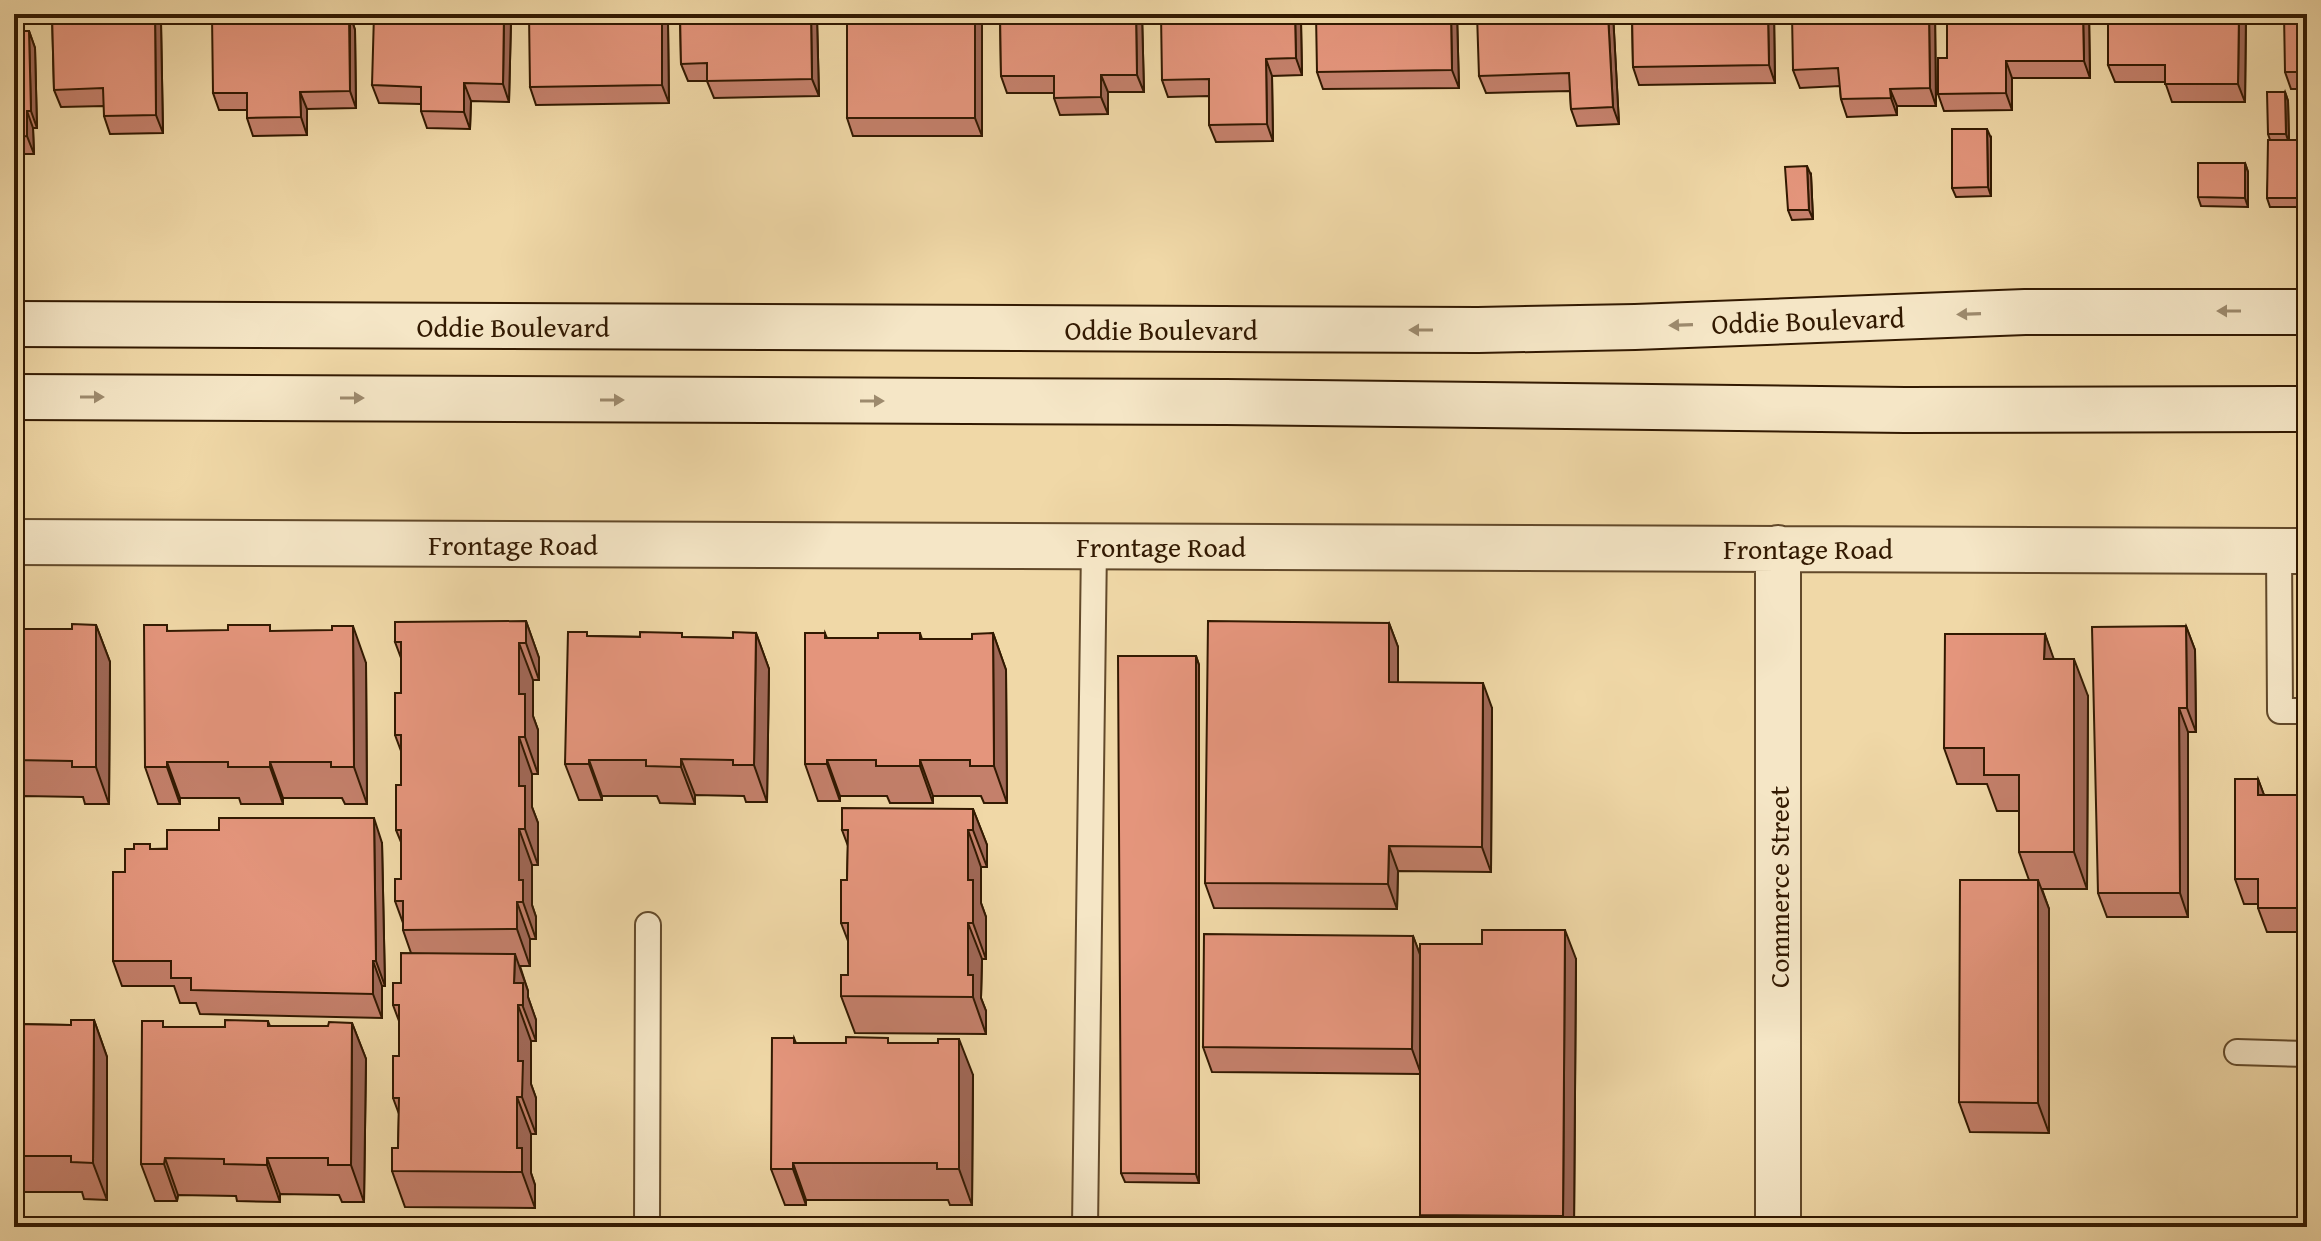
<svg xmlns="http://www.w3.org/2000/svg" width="2321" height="1241" viewBox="0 0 2321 1241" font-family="'Gentium Book Plus',serif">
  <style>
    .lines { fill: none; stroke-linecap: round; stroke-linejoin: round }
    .lane-casing { stroke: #62492a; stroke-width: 28 }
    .street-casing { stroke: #62492a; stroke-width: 48 }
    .secondary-casing { stroke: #321901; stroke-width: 48 }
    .lane { stroke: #f5e6c6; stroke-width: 24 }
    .street { stroke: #f5e6c6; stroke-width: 44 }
    .secondary { stroke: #f5e6c6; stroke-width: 44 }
    .wall { fill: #c4806b; stroke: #321901; stroke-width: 2 }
    .shaded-wall { fill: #a06857; stroke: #321901; stroke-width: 2 }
    .building { fill: #e4957c; stroke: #321901; stroke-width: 2 }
    .oneway { fill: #9d8a6d }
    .labels { text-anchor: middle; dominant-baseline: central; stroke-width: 8; stroke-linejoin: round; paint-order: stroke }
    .street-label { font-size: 28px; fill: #321901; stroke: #f5e6c6 }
  </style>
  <rect width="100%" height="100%" fill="#f0d8a7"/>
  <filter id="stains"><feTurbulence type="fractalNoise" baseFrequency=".0025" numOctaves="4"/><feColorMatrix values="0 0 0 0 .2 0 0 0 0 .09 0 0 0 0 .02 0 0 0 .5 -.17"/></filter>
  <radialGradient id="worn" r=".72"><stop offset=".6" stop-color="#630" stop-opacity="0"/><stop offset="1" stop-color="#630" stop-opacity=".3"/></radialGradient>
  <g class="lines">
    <defs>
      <path id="lane" d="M2279 550 2280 711H2307
        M2237 1052 2307 1054
        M647 1227 648 925
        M1085 1227 1094 546"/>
      <path id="street" d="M14 542 2307 551
        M1778 548V1227"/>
      <path id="secondary" d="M14 324 1478 330 1635 327 2025 312H2307
        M14 397 1226 402 1905 410 2307 409"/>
    </defs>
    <!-- lane casing -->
    <use href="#lane" class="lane-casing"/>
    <!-- street casing -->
    <use href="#street" class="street-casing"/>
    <!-- secondary casing -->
    <use href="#secondary" class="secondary-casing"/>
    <!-- lane -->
    <use href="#lane" class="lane"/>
    <!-- street -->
    <use href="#street" class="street"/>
    <!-- secondary -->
    <use href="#secondary" class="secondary"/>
  </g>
  <!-- wall -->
  <path class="wall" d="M52 14H158L161 23 163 133 110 134 104 116V106L61 107 54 90Z
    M350 14 355 30 356 108 307 109V135L253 136 247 118V110H219L213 93Z
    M680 14H816L817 18 819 96 714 98 707 81H688L681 64Z
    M1000 14H1142L1144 92H1108V114L1060 115 1054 98V93H1007L1001 76Z
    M1457 14 1459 88 1323 89 1317 72Z
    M1613 14 1619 124 1577 126 1571 109 1570 91 1486 93 1479 76Z
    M1632 14H1774L1775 83 1639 85 1633 67Z
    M1935 14 1936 106H1897V115L1847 117 1841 99 1840 86 1800 88 1793 70Z
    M2089 14 2090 78H2012V110L1944 111 1938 94 1947 58Z
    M2246 14 2245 102H2172L2165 82H2115L2108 65Z
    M2307 14V89H2291L2285 72Z
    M511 21 509 102 471 101 470 129 427 128 421 111V104L379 103 372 85Z
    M982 21V136H853L847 118Z
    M1301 22 1302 75 1272 76 1273 141 1216 142 1209 125V96L1168 97 1162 80Z
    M668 23 669 103 536 105 530 87Z
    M14 31H29L35 48 37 128H33L34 154H14Z
    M2285 92 2288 101 2289 140H2307V207H2270L2267 198 2270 140 2268 134Z
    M1991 138V196L1956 197 1952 188Z
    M2245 163 2248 172V207L2201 206 2198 197Z
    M1811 175 1813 219 1792 220 1788 210Z
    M526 621 539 658V680H533V716L538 730V774H532V807L538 823V865H532V905L536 917V939H530V966H520L528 991V997L536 1020V1041H531V1084L536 1098V1134H531V1173L535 1185V1208L405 1207 392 1171 398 1148 399 1114 393 1098 399 1056V1021L393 1005 411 953 403 930V923L395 901 401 879V842L396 830 401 785V751L395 735 401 693V658L395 642Z
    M1389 623 1398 647V683L1492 708 1491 872 1398 871 1397 909 1214 908 1205 883Z
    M96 625 110 662 109 804H85L83 797 24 796V804H14V628V629H72Z
    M2186 626 2195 650 2196 732H2188V917H2107L2098 893Z
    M169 631 366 663 367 804H345L342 798H283V804H241L239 798H180V804H158L145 767Z
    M756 633 769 669 767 802H746L744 796 695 795V804L660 803 657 796H602V800H579L565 764 589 636 733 638Z
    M825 633 827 638H878L920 633 922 639H972L993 633 1006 670 1007 803H984L981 796H933V803H890L887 796H840V801H818L805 764Z
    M2045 634 2053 659 2088 696 2087 889H2042L2049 909V1133L1970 1132 1959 1102 2029 880 2019 852V811H1997L1987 784H1957L1944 748Z
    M1196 656 1199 665V1183L1125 1182 1121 1173Z
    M2258 779 2264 795H2307V932H2267L2258 908V904H2244L2235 879Z
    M973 809 987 845V867H981V903L986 917V959H982L981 998 986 1011V1034L855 1033 841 996 848 975V941L841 923 847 880 848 846 842 830Z
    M382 843 385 986H382V1018L200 1014 196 1003H180L174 986H122L113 961 125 872 152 849Z
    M1413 936 1420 955 1576 959 1574 1227H1424L1420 1215V1074L1212 1072 1203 1047Z
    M94 1020 107 1057V1200L84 1199 82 1192H22V1199H14V1024L71 1025Z
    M268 1021 270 1026H328L352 1023 366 1059 364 1202H342L339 1195 280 1194V1202L237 1201 236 1196 178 1195 177 1201H155L141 1164 165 1027H225Z
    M794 1038 796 1043H890L973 1075 972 1205H950L948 1200H806V1205H785L771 1169Z"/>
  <!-- shaded-wall -->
  <path class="shaded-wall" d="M155 14H158L161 23 163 133 156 115Z
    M350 14 355 30 356 108 350 91Z
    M504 14H508L511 21 509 102 503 84Z
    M662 14H665L668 23 669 103 662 85Z
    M811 14H816L817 18 819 96 812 79Z
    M975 14H979L982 21V136L975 118Z
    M1136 14H1142L1144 92 1137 75Z
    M1295 14H1298L1301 22 1302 75 1296 58Z
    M1451 14H1457L1459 88 1452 70Z
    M1608 14H1613L1619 124 1613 107Z
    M1768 14H1774L1775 83 1769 65Z
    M1929 14H1935L1936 106 1930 88Z
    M2083 14H2089L2090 78 2084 61Z
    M2239 14H2246L2245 102 2238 84Z
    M29 31 35 48 37 128 31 111Z
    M1266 59 1272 76 1273 141 1267 124Z
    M2006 61 2012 78V110L2006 93Z
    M1101 75 1108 92V114L1101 97Z
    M464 83 471 101 470 129 464 112Z
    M1890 89 1897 106V115L1891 98Z
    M300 92 307 109V135L301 117Z
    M2285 92 2288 101 2289 143 2286 134Z
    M27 111 33 128 34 154 27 136Z
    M1987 129 1991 138V196L1988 187Z
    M2245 163 2248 172V207L2245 198Z
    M1807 166 1811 175 1813 219 1809 210Z
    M526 621 539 658V680L526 643Z
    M1389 623 1398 647V707L1389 682Z
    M96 625 110 662 109 804 96 767Z
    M353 626 366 663 367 804 354 767Z
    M2186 626 2195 650 2196 732 2187 708Z
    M756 633 769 669 767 802 754 765Z
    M993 633 1006 670 1007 803 994 766Z
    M2045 634 2058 671 2044 659Z
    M519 643 533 680V716L538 730V774L525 737 519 694Z
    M1196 656 1199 665V1183L1196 1174Z
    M2074 659 2088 696 2087 889 2074 852Z
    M1483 683 1492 708 1491 872 1482 847Z
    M2179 708 2188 732V917L2180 893Z
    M519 737 532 774V807L538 823V865L525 829 519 786Z
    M681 759 695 795V804L681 767Z
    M589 760 602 796V800L589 764Z
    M827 760 840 796V801L827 764Z
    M920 760 933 796V803L920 766Z
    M167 762 180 798V804L167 767Z
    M270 762 283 798V804L270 767Z
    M14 768 24 796V804L14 776Z
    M2258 779 2267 803 2258 795Z
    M973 809 987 845V867L973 830Z
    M374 818 382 843 385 986 376 961Z
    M519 829 532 865V905L536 917V939L523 902 519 880Z
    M968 830 981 867V903L986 917V959L973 923 968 880Z
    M1389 846 1398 871 1397 909 1388 884Z
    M2038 880 2049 909V1133L2038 1103Z
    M517 902 530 939V966L517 929Z
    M968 923 982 959 981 998 986 1011V1034L973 997 968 975Z
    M1565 930 1576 959 1574 1227H1567L1563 1216Z
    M1413 936 1422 960 1421 1074 1412 1049Z
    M515 954 528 991V997L536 1020V1041L514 983Z
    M373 961 382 986V1018L373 994Z
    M518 1005 531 1041V1084L536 1098V1134L522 1097 518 1061Z
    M94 1020 107 1057V1200L93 1163Z
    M352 1023 366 1059 364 1202 351 1165Z
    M959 1039 973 1075 972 1205 959 1169Z
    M517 1097 531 1134V1173L535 1185V1208L522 1172 517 1148Z
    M165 1158 178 1195 177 1201 164 1164Z
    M267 1158 280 1194V1202L267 1165Z
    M793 1163 806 1200V1205L793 1169Z
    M14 1170 22 1192V1199L14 1177Z"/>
  <!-- building -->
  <path class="building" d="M52 14H155L156 115 104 116 103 88 54 90Z
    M349 14 350 91 300 92 301 117 247 118V93H213L212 15Z
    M374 14H504L503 84 464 83V112L421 111V87L372 85Z
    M529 14H662V85L530 87Z
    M680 14H811L812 79 707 81V63L681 64Z
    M847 14H975V118H847Z
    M1000 14H1136L1137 75H1101V97L1054 98V76H1001Z
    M1161 14H1295L1296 58 1266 59 1267 124 1209 125V79L1162 80Z
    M1316 14H1451L1452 70 1317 72Z
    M1477 14H1608L1613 107 1571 109 1569 73 1479 76Z
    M1632 14H1768L1769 65 1633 67Z
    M1792 14H1929L1930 88 1890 89 1891 98 1841 99 1838 68 1793 70Z
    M1947 14H2083L2084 61H2006V93L1938 94V58H1947Z
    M2108 14H2239L2238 84H2165V65H2108Z
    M2284 14H2307V72H2285Z
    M14 31H29L31 111H27V136L14 137Z
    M2267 92H2285L2286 134H2268Z
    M1952 129H1987L1988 187 1952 188Z
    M2268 140H2307V198H2267Z
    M2198 163H2245V198L2198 197Z
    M1807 166 1809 210H1788L1785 167Z
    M526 621V643H519V694H525V737H519V786H525V829H519V880H523V902H517V929L403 930V901H395V879H401V830H396V785H401V735H395V693H401V642H395V622Z
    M1208 621 1389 623V682L1483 683 1482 847 1389 846 1388 884 1205 883Z
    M72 624 96 625V767H72V761L14 760V629H72Z
    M144 625H167V631L228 630V625H270V631L332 630V626H353L354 767H331V762H270V767H228V762H167V767H145Z
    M2186 626 2187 708H2179L2180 893H2098L2092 627Z
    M568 632H587V636L640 637V632L682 633V637L733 638V632L756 633 754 765H733V760L681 759V767L646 766V760H589V764H565Z
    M805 633H825V638H878V633H920V639H972V634L993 633 994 766H970V760H920V766H876V760H827V764H805Z
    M1945 634H2045L2044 659H2074V852H2019V775H1984V748H1944Z
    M1118 656H1196V1174L1121 1173Z
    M2235 779H2258V795H2307V908H2258V879H2235Z
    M842 808 973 809V830H968V880H973V923H968V975H973V997L841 996V975H848V923H841V880H847L848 830H842Z
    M219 818H374L376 961H373V994L191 990V978H171V961H113V872H125V849H134V844H150V849H167V830H219Z
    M1960 880H2038V1103L1959 1102Z
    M1482 930H1565L1563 1216 1420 1215V944H1482Z
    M1204 934 1413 936 1412 1049 1203 1047Z
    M401 953 515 954 514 983H523V1005H518V1061H523L522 1097H517V1148H522V1172L392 1171V1148H398L399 1098H393V1056H399V1005H393V983H401Z
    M71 1020H94L93 1163 71 1162V1156H14V1024L71 1025Z
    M225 1020 268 1021V1026H328L329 1022 352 1023 351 1165H328V1158H267V1165L224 1164V1159L165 1158 164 1164H141L142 1021H163V1027H225Z
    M846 1037 888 1038V1043H938V1039H959V1169H937V1163H793V1169H771L772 1038H794V1043H846Z"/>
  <!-- one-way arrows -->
  <defs><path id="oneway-solid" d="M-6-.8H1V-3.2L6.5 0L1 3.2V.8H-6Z" transform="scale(2)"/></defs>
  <g class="oneway">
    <use href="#oneway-solid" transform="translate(2229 311) rotate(-180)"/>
    <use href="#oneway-solid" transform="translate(1969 314) rotate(178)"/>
    <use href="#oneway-solid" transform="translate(1681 325) rotate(178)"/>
    <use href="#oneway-solid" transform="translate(1421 330) rotate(180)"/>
    <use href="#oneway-solid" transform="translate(92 397)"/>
    <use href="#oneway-solid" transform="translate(352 398)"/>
    <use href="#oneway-solid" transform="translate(612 400)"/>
    <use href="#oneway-solid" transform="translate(872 401)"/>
  </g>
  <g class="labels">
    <!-- street labels -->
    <g class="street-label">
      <text transform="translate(1808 320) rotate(-2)">Oddie Boulevard</text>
      <text x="513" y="326">Oddie Boulevard</text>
      <text x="1161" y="329">Oddie Boulevard</text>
      <text x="513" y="544">Frontage Road</text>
      <text x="1161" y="546">Frontage Road</text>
      <text x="1808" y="548">Frontage Road</text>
      <text transform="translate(1778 887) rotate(-90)">Commerce Street</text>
    </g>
  </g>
  <!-- margin -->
  <rect width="2321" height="1241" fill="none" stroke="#f0d8a7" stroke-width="48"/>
  <rect x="16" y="16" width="2289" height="1209" fill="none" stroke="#321901" stroke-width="4"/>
  <rect x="24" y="24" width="2273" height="1193" fill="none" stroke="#321901" stroke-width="2"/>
  <rect width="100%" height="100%" filter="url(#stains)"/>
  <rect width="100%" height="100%" fill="url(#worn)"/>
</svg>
